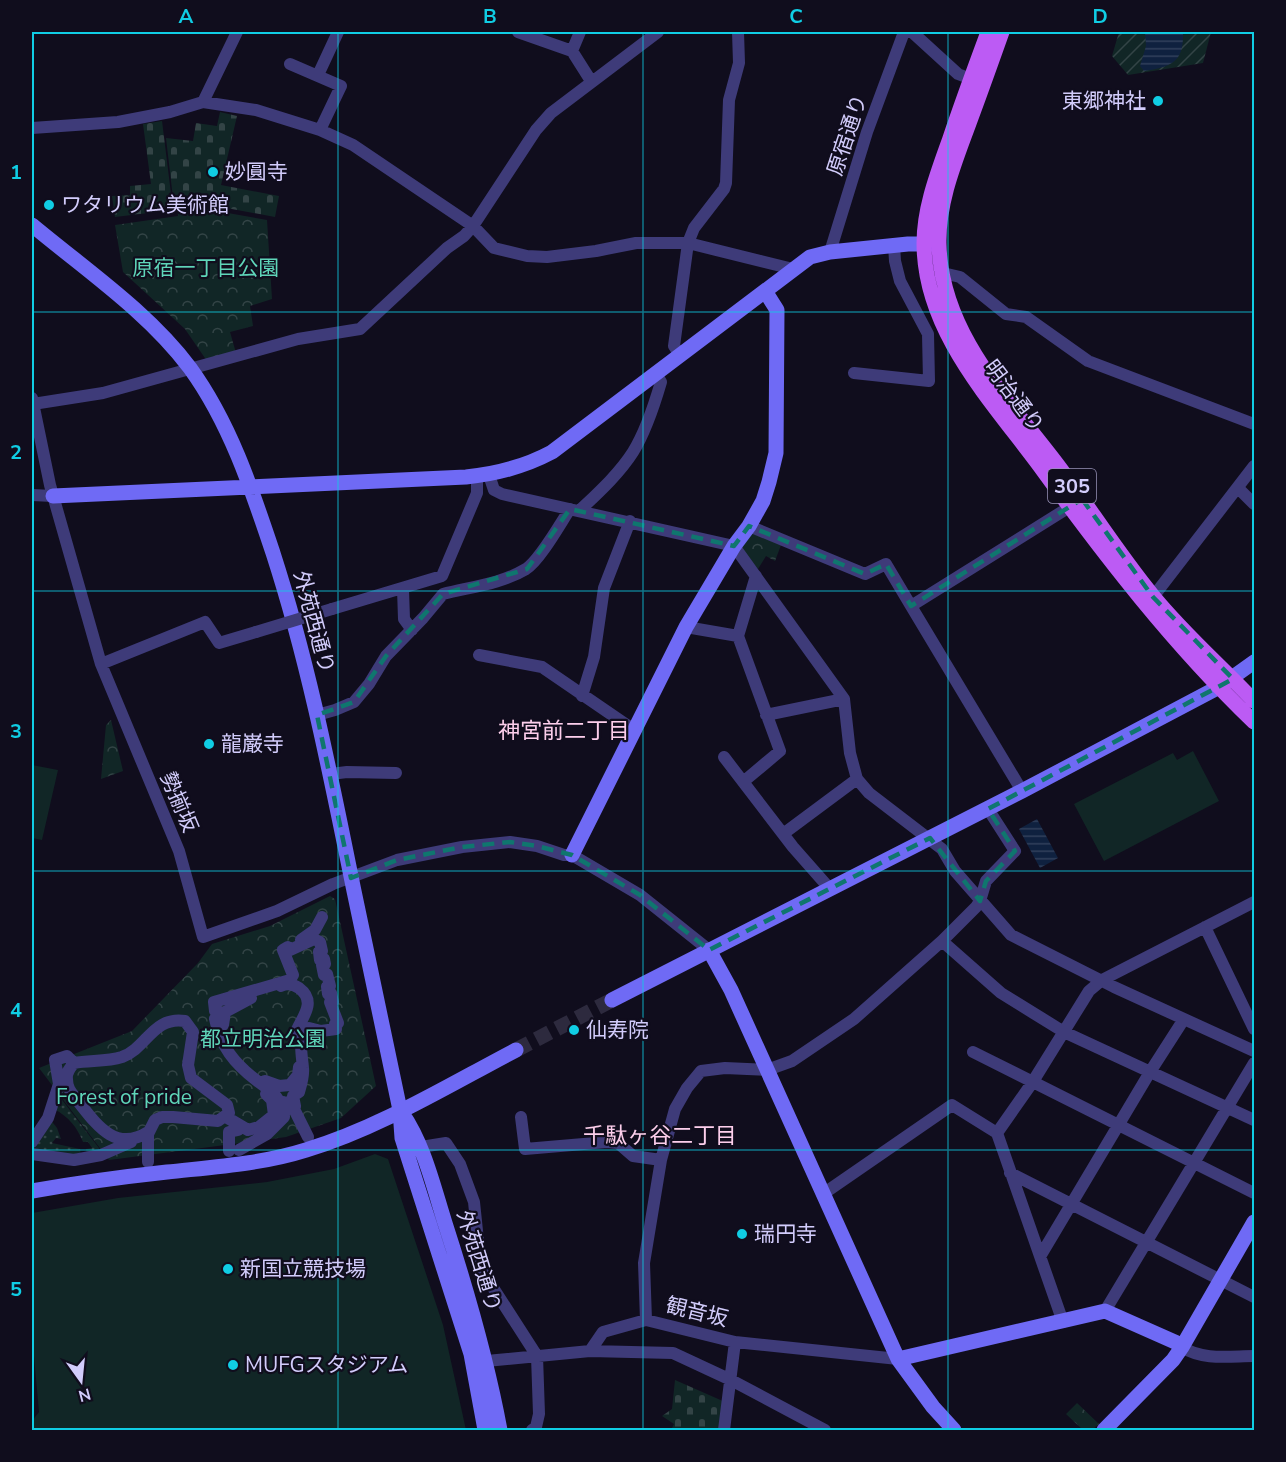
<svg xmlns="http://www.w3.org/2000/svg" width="1286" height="1462" viewBox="0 0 1286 1462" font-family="'Nunito Sans','Noto Sans JP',sans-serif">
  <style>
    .grass { fill: url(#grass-dots) }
    .forest { fill: url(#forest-crowns) }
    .cemetery { fill: url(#cemetery-stones) }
    .garden { fill: url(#garden-furrows) }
    .pitch { fill: #112626 }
    .water { fill: url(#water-rules) }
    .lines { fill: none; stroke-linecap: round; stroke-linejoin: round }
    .secondary-tunnel { stroke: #2d2a3e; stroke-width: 15; stroke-dasharray: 15 8; stroke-linecap: butt }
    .street { stroke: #3e3b79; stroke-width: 12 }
    .secondary { stroke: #6f6af5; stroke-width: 15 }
    .primary { stroke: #bc5bf4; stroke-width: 15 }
    .street-bridge { stroke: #3e3b79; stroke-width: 12 }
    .marked { fill: none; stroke: #0f766e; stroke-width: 4.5; stroke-dasharray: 12 8; stroke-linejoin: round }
    .grid { fill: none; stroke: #10cde4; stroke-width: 1.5; stroke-opacity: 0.55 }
    .poi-dot { fill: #10cde4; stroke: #100d1d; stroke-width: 2 }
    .labels { text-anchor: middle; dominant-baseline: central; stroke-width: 4.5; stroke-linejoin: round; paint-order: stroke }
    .shield { fill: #100d1d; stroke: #9893b8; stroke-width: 1.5 }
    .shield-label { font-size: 20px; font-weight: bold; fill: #d2ccfb }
    .poi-label { font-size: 21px; fill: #d2ccfb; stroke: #100d1d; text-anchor: start }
    .street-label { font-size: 21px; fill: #d2ccfb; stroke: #100d1d }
    .park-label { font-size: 21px; fill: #5fd5b9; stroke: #100d1d }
    .neighbourhood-label { font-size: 22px; fill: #fcceeb; stroke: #100d1d }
    .neatline { fill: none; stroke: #10cde4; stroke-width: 2 }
    .grid-label { font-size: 20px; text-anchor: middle; font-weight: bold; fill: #10cde4 }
  </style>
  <defs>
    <pattern id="grass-dots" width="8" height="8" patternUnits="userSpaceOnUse" patternTransform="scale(1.5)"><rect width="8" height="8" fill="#112626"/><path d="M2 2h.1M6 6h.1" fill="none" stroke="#334446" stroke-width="1.8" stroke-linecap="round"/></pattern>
    <pattern id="forest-crowns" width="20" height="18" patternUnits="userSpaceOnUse" patternTransform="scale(1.5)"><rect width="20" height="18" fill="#112626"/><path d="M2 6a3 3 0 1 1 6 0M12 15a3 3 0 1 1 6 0" fill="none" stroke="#334446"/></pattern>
    <pattern id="cemetery-stones" width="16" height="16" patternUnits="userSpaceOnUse" patternTransform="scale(1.5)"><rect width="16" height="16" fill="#112626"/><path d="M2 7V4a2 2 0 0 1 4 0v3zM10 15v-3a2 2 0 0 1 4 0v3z" fill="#334446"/></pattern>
    <pattern id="garden-furrows" width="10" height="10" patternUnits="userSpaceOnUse" patternTransform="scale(1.5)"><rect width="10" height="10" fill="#112626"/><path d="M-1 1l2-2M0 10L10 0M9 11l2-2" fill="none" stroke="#334446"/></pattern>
    <pattern id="water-rules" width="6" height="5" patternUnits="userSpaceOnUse" patternTransform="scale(1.5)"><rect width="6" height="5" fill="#0f213f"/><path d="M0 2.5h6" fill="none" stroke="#31405c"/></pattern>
  </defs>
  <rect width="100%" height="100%" fill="#100d1d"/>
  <!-- grass -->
  <path class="grass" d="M56 1092 102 1152 87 1155 86 1149 92 1148 88 1142H83C77 1127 69 1117 54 1109Z
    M50 1119 57 1128 61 1139 56 1138 52 1143 80 1149 81 1156 33 1150Z"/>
  <!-- forest -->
  <path class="forest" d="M177 204 267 220 272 299 250 306 253 326 230 332 236 353 207 361 185 329 123 272 115 225 178 216Z
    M750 531 781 545 775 561 766 556 758 569 739 546Z
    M111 720 123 771 101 779 106 725Z
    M330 896 335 899 376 1086 341 1118 286 1137 109 1160 39 1068 132 1031 198 963 212 944 270 926Z
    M1077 1403 1099 1424 1092 1430H1083L1066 1414Z"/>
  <!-- cemetery -->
  <path class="cemetery" d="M220 112 237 116 221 185 279 196 275 217 173 198 166 138 193 141 196 123 217 126Z
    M162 121 173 210 115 217 112 196 130 195V186L151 184 143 124Z
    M675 1380 725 1402 719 1430H679L672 1428 674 1424 662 1416 672 1409Z"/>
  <!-- garden -->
  <path class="garden" d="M1119 32H1211L1203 63 1128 75 1112 56Z"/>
  <!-- pitch -->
  <path class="pitch" d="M1193 751 1219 801 1104 861 1074 804 1173 753 1177 760Z
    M32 765 58 770 42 840 32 838Z
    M375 1154 388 1159 443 1325 466 1430H32V1421L39 1412 32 1334V1213L118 1198 267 1182 334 1169Z"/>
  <!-- water -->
  <path class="water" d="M1145 32H1183C1184 62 1172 67 1144 71L1140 66 1146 46Z
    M1037 819 1058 858 1040 868 1019 829Z"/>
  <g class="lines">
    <!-- secondary-tunnel -->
    <path class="secondary-tunnel" d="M516 1050 612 1000"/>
    <!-- street -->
    <path class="street" d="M518 32 572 51
      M580 32 572 51 591 81
      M912 32 958 74 971 79
      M290 64 341 86 320 130
      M318 75 338 32
      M203 102 237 32
      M32 128 118 122 170 112 203 102 256 110 320 130 353 145 473 226 494 248 527 256 547 257 596 251 636 243H688L793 269
      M830 252 867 132 904 32
      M943 273 960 277 1006 314 1026 317 1088 361 1254 424
      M680 355 674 346 688 243 694 228 724 189 726 183 729 100 739 63 738 32
      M854 373 929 381 928 334 900 281 895 261 894 245
      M32 398 50 485 101 664 179 851 203 937 277 911 333 884 397 860 462 847 510 842 537 846 564 855H572L640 895 709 950
      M33 404 103 393 298 339 360 329 447 248 464 236 473 226 536 130 551 113 658 32
      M489 475 494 490 502 494 734 546 844 699 850 753 857 779 869 793 942 849 955 871 1011 935 1114 987 1254 1051
      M1238 488 1254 504
      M32 495 53 496
      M579 511C598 493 619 474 633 452 646 431 654 406 661 382L656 374
      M749 526 865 574 886 564 911 606 1076 503
      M403 589 404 619 412 630
      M1153 597 1254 466
      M911 606 1022 791
      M332 609 442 576 477 493V476
      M686 627 738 636 780 751 743 782
      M738 636 756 576
      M479 655 542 667 634 730
      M101 664 205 622 219 643 256 632
      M582 696 594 657 604 588 630 521
      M317 715 335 710 354 702 369 684 386 656 423 618 443 594C470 587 501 584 526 569 540 560 560 524 570 509
      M766 715 844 699
      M724 757 793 847 830 889
      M331 774 347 772 396 773
      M783 834 857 779
      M1205 927 1254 1029
      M314 939 320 942 322 951 319 952 320 960 324 959 325 964 322 965 324 975 327 974 330 986 327 987 328 994 331 993 333 1002H330L338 1023 335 1024 336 1029 321 1031 309 1028C297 1036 302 1055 303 1068 304 1076 301 1085 299 1092L293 1096 295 1106 288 1109 282 1107C276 1093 268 1089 256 1080 235 1064 220 1046 215 1019L220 1017 217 1010 215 1011 214 1002 290 980 293 975 283 950 288 947 290 950Z
      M301 940 315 930 322 917
      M942 941 1001 993 1064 1032 1254 1120
      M281 986C287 983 293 984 299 988 319 1003 299 1020 295 1035
      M223 1025 225 1012 251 998
      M973 1052 1254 1193
      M265 1081 279 1086 290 1085 298 1075 299 1067
      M63 1086 59 1084 55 1060 67 1056 74 1063
      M290 1101 308 1137
      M226 1117 248 1130 259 1127 274 1115 272 1100 266 1094
      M521 1117 525 1149 607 1142 618 1143 633 1156 661 1160
      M32 1142 48 1118 59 1084
      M421 1147 446 1143 460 1164 474 1202 481 1269 537 1356 539 1414 536 1427 532 1430
      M239 1150 267 1134 284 1117 283 1102
      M229 1151V1132L238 1130V1125
      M32 1154 74 1160 101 1155 131 1142
      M148 1162V1134L155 1120 162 1117H173L218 1121 229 1113 227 1105 191 1078 188 1065 193 1032 185 1021C153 1016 147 1048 122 1057 106 1062 90 1060 74 1063 70 1068 66 1072 67 1079 67 1089 72 1093 77 1100 96 1124 115 1153 148 1132
      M1010 1173 1254 1297
      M823 1194 952 1105 997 1133
      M1041 1255 1150 1072 1184 1019
      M1105 1311 1254 1063
      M646 1320 644 1263 661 1160 675 1109 687 1088 701 1071 725 1068 767 1070 792 1061 854 1019 942 941 976 907 980 901 986 881 1015 851 988 809
      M1063 1322 997 1133 1032 1083 1089 991 1102 980 1254 902
      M1182 1347C1203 1361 1231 1356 1254 1356
      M590 1351 603 1332 646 1320 735 1342 898 1359
      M476 1362 590 1351 673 1353 731 1380 825 1430
      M724 1430 735 1342"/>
    <!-- secondary -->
    <path class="secondary" d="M32 225C86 270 148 312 190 368 230 423 252 490 273 553 309 664 331 778 354 891 369 964 384 1037 400 1110L402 1138 471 1354 485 1430
      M53 496 466 477C496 474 524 467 552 452L810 257 830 252 908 244H936
      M572 855 686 627 734 546 749 526 763 501 769 482 776 453 777 310 765 291
      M709 950 731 990 898 1359 933 1407 954 1430
      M612 1000 1022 791 1219 687 1254 662
      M402 1113C424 1145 433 1185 445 1223 467 1291 487 1360 500 1430
      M32 1191C77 1183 121 1177 167 1172 213 1167 262 1164 306 1150 379 1128 449 1085 516 1050
      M898 1359 1105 1311 1175 1342 1182 1347
      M1104 1430 1173 1360 1182 1347 1254 1222"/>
    <!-- primary -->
    <path class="primary" d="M988 32C975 67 962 102 950 138 938 172 924 207 924 243 924 331 991 400 1039 465 1105 556 1173 644 1254 722
      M1002 32C991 63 980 94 968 126 954 164 938 203 939 244 941 334 1009 400 1060 468 1091 510 1120 556 1153 596 1184 634 1221 666 1254 701"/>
    <!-- street-bridge -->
    <path class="street-bridge" d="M256 632 332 609"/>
  </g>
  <!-- marked area -->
  <path class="marked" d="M1082 499 1153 597 1233 679 988 809 1015 851 986 881 980 901 930 838 709 950 640 895 572 855 537 846 510 842 462 847 397 860 351 878 317 715 354 702 386 656 443 594 527 569 570 509 734 546 749 526 865 574 886 564 911 606Z"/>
  <!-- grid -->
  <path class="grid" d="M338 32V1430M643 32V1430M948 32V1430M32 312H1254M32 591H1254M32 871H1254M32 1150H1254"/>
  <!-- markers -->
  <g class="poi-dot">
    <circle cx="1158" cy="101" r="6"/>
    <circle cx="213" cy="172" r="6"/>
    <circle cx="49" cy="205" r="6"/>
    <circle cx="209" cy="744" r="6"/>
    <circle cx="574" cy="1030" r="6"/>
    <circle cx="742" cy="1234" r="6"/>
    <circle cx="228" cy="1269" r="6"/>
    <circle cx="233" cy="1365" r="6"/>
  </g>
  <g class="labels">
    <!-- shield labels -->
    <rect class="shield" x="1048" y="469" width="48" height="34" rx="4.5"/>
    <g class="shield-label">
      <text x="1072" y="486">305</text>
    </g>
    <!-- poi labels -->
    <g class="poi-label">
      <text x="1146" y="101" text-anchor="end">東郷神社</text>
      <text x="225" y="172">妙圓寺</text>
      <text x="61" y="205">ワタリウム美術館</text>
      <text x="221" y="744">龍巌寺</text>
      <text x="586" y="1030">仙寿院</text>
      <text x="754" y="1234">瑞円寺</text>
      <text x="240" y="1269">新国立競技場</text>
      <text x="245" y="1365">MUFGスタジアム</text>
    </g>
    <!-- street labels -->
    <g class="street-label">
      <text transform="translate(847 135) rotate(-72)">原宿通り</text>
      <text transform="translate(1014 396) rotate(53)">明治通り</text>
      <text transform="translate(314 622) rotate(75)">外苑西通り</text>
      <text transform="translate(179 802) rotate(67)">勢揃坂</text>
      <text transform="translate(479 1261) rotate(73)">外苑西通り</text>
      <text transform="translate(697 1312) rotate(14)">観音坂</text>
    </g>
    <!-- park labels -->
    <g class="park-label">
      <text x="206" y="268">原宿一丁目公園</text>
      <text x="263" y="1039">都立明治公園</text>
      <text x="124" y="1097">Forest of pride</text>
    </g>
    <!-- neighbourhood labels -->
    <g class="neighbourhood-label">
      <text x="564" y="731">神宮前二丁目</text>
      <text x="660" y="1136">千駄ヶ谷二丁目</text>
    </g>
  </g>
  <!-- border -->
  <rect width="1286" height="1462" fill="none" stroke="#100d1d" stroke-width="66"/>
  <!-- north arrow -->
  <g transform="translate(81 1381) rotate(165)" stroke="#100d1d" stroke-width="4.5" paint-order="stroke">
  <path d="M0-4.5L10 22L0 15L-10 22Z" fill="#d2ccfb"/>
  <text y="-9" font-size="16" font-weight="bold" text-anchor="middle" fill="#d2ccfb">N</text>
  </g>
  <rect x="33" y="33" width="1220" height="1396" class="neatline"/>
  <g class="grid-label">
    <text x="186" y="23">A</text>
    <text x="490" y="23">B</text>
    <text x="796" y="23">C</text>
    <text x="1100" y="23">D</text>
    <text x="16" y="179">1</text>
    <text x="16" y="459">2</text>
    <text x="16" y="738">3</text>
    <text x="16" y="1017">4</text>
    <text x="16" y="1296">5</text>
  </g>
</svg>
